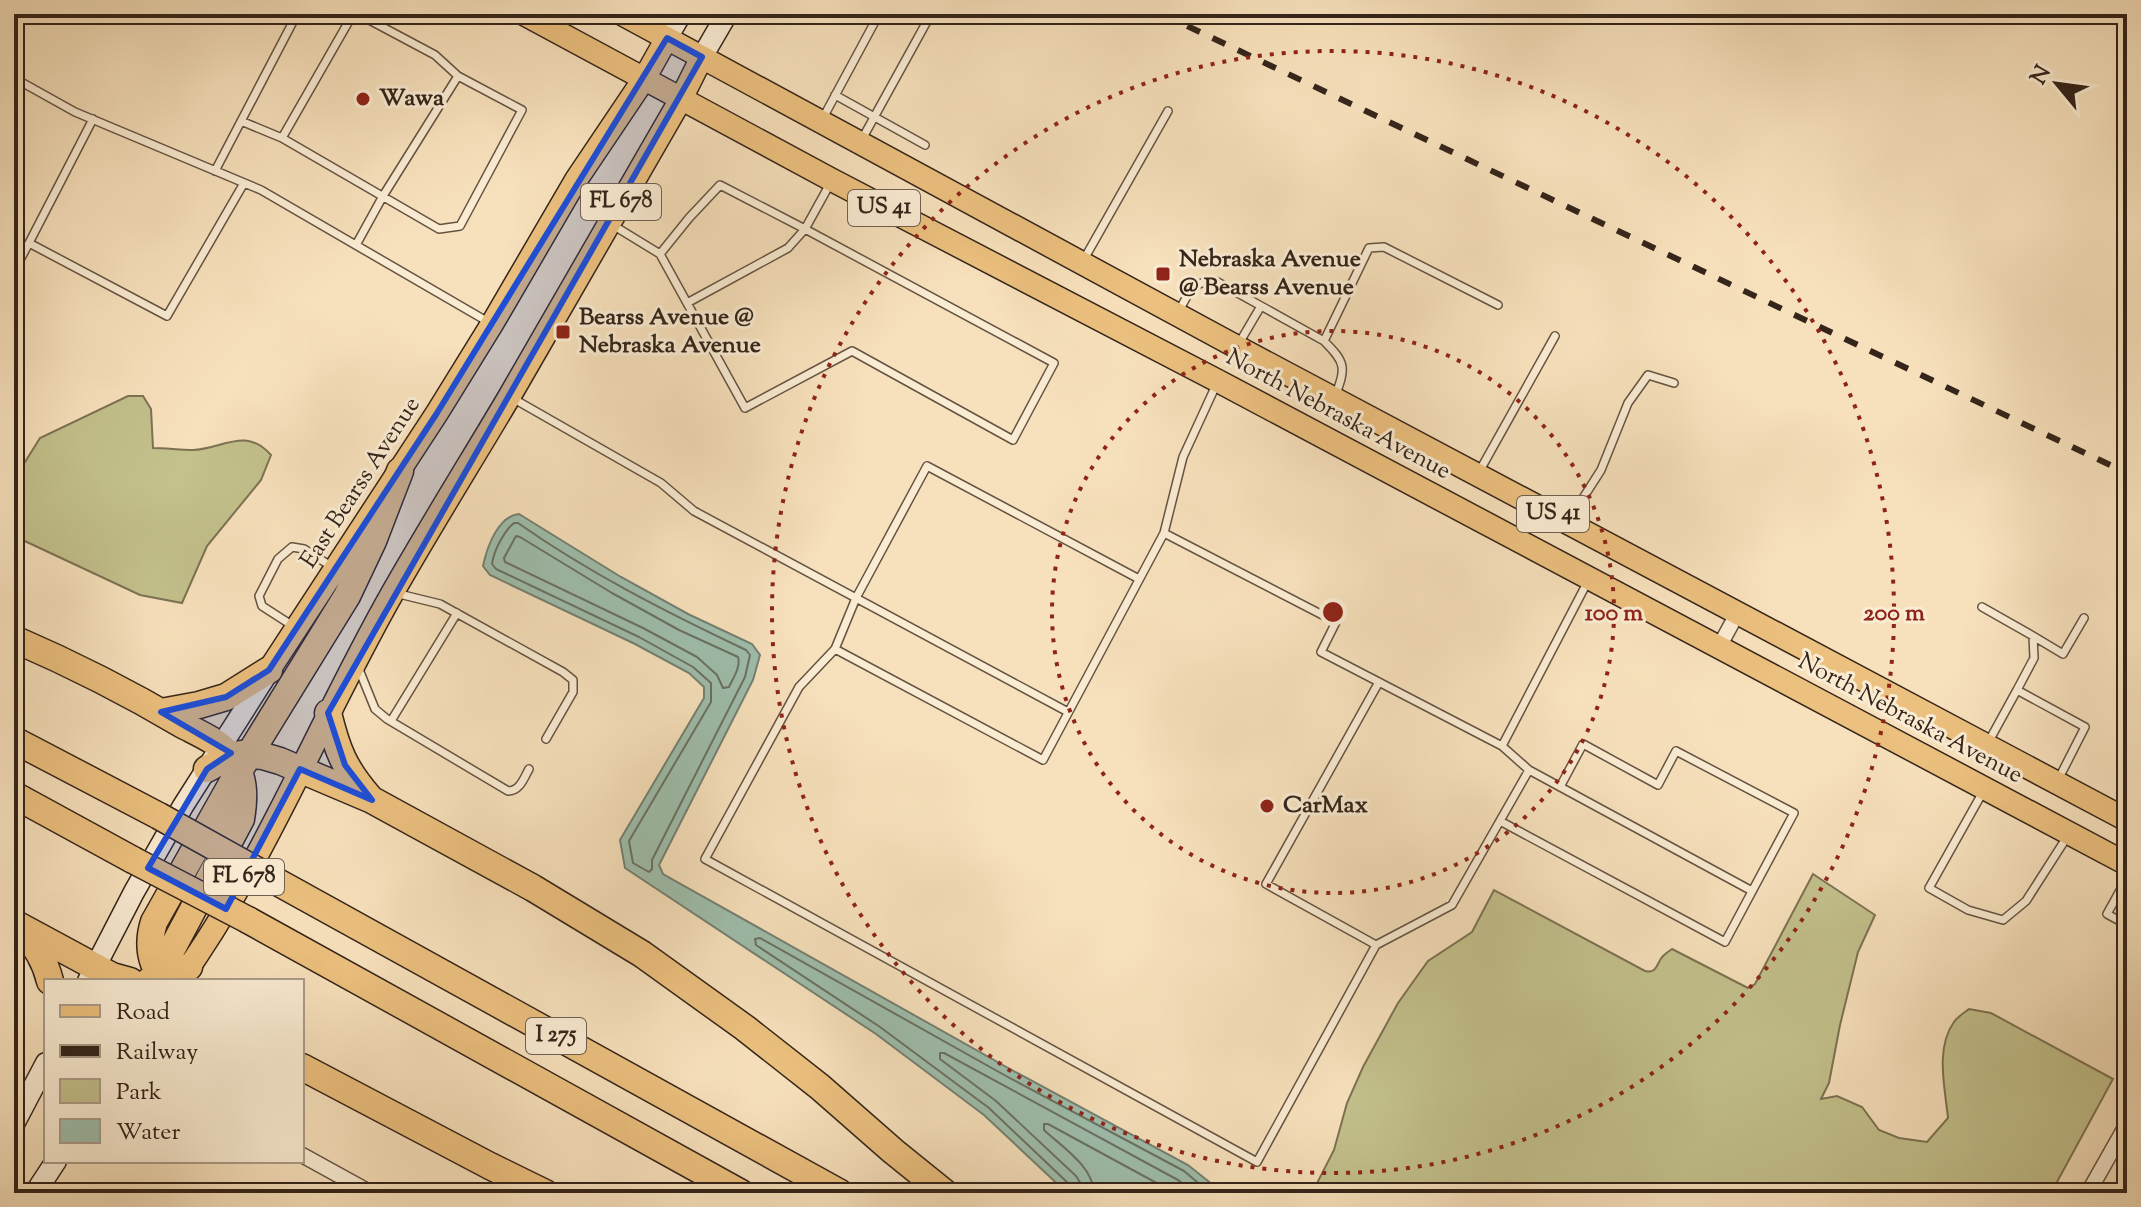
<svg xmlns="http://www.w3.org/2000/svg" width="2141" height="1207" viewBox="0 0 2141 1207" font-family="'Sorts Mill Goudy',serif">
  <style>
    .green { fill: #c3c18c; stroke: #7c7253; stroke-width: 2 }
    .water { fill: #9ebeac; stroke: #748072; stroke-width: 2 }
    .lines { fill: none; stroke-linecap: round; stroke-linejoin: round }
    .shore { stroke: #697163; stroke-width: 2 }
    .lane-casing { stroke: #655342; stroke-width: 10 }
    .street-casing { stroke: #655342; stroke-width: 17 }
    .secondary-casing { stroke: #34241a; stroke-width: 23 }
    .primary-casing { stroke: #34241a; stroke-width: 25 }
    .highway-casing { stroke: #34241a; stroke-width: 29 }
    .lane { stroke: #faecd3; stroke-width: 7 }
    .street { stroke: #faecd3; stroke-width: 14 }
    .secondary { stroke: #faecd3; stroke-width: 20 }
    .primary { stroke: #ecc07e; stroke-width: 22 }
    .highway { stroke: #ecc07e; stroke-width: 26 }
    .rail { stroke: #34241a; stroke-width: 6; stroke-dasharray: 14 14; stroke-linecap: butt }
    .highway-bridge-casing { stroke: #34241a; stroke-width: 29; stroke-linecap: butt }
    .highway-bridge { stroke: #ecc07e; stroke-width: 26 }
    .marked { fill: #1d4ed8; fill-opacity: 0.2; stroke: #1d4ed8; stroke-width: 6; stroke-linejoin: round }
    .ring { fill: none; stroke: #8f2418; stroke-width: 4; stroke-dasharray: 4 8 }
    .poi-dot { fill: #8f2418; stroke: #faecd3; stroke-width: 3 }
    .labels { text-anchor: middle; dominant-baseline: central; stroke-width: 6; stroke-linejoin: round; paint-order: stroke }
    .shield { fill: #faecd3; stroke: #6f6052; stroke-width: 2 }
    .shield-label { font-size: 22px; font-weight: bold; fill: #34241a }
    .poi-label { font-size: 24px; font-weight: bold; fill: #34241a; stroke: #faecd3; text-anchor: start }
    .street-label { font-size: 24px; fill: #34241a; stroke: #faecd3 }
    .centre { fill: #8f2418; stroke: #faecd3; stroke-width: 4 }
    .ring-label { font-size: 24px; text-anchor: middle; font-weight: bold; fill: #8f2418; stroke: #faecd3; stroke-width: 6; stroke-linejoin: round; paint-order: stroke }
  </style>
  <rect width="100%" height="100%" fill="#f7e1bc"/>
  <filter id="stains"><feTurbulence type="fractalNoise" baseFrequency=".0025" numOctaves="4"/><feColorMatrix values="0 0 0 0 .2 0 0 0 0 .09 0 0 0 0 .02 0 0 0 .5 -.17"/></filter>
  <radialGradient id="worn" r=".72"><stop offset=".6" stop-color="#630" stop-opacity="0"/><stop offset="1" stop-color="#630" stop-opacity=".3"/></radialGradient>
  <!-- green -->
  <path class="green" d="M128 396H143L151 409 153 448C166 448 180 450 193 450 222 449 246 426 271 455L261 480 207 546 182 603 140 595 14 536V461L25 462 40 438Z
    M1813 874 1875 915 1858 952 1840 1025 1829 1083 1821 1099 1837 1096 1862 1107 1879 1130 1899 1138 1927 1142 1948 1118C1945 1088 1935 1048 1954 1022 1957 1017 1964 1013 1969 1009L1991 1013 2113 1079 2051 1193H1312L1334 1150 1347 1103 1363 1067 1398 1003 1428 961 1472 932 1494 890 1645 971C1658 974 1656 963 1663 956 1666 953 1669 951 1672 949L1748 988 1755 984Z"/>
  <!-- water -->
  <path class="water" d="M519 514 621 577 688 614 752 644 760 655 753 680 659 865 663 874 1010 1069 1188 1165 1223 1193H1067L984 1115 876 1034 625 868 620 840 704 698V687L689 673 635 644 490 575 483 566C487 547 498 516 519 514Z"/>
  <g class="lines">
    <!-- shore -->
    <path class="shore" d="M514 523H518C589 573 668 613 746 650L750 655 745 677 652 860V869L649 872 633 863 629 841 711 702V683L693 667 639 637 496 569 492 564C494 550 504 531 514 523Z
      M516 536 520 537 612 593 679 630 738 657C741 667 733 678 729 687L723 688 717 675 697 657 643 628 505 562 504 558Z
      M1072 1193 1069 1184 989 1108 880 1027 756 945 755 939 760 938 1006 1076 1184 1171 1210 1193
      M1082 1193 1081 1184 1076 1176 996 1101 940 1059V1053H944L1178 1180 1195 1193
      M1094 1193C1093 1166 1062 1147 1044 1130V1124H1048L1175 1193"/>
    <defs>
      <path id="lane" d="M353 14 282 138 439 229 460 226 522 110 458 76 435 55 358 14
        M14 78 75 112 261 190 490 323
        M835 95 925 145
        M823 118 879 14
        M241 121 282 138
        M861 141 931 14
        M215 171 297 14
        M611 224 660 254 745 408 852 351 1013 440 1054 363 805 229 831 182
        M29 243 93 119
        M356 245 383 196 458 76
        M660 254 689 218 720 185 805 229 788 248 687 303
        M1083 261 1168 111
        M14 271 29 243 167 316 244 183
        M1178 313C1189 293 1191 281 1216 281L1324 341
        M1238 345 1261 306
        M1335 397C1346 367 1346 363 1324 341L1369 248 1384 247 1498 305
        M514 399 661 483 694 511 1068 712
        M1479 472 1555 336
        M1569 520 1601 470 1628 403 1648 375 1674 383
        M1164 533 1336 622 1321 652 1502 746 1529 770 1752 891
        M1139 579 927 466 856 598 835 649 799 687 705 859 1257 1162 1376 945 1452 905 1529 770
        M395 593 440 604 563 672 573 680V692L546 739
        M1982 607 2033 636 2034 658 2017 690
        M293 626 262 606 259 596 278 559 292 547 304 549 334 568
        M2033 636 2063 654 2084 618
        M835 649 1043 760 1164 533 1183 457 1217 383
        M358 667 375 709 387 719 508 791C520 791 524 778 529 769
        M391 721 457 613
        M1989 741 2017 690 2085 727 2058 780
        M1502 746 1588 581
        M1984 790 1929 888 1968 910 2003 920 2026 901 2067 837
        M1500 821 1725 942 1794 813 1676 751 1658 785 1583 744 1560 787
        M2127 878 2107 914 2127 925
        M1376 945 1266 884 1379 682"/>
      <path id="street" d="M1719 647 1738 612
        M302 1155 371 1193
        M2088 1193 2127 1124"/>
      <path id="secondary" d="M667 38 681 14
        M702 57 727 14
        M88 981 134 892 183 806 267 674
        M14 1124 46 1063
        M35 1193 56 1161"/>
      <path id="primary" d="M524 14 832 180 1218 381 2127 864
        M622 14 1237 347 2127 820
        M269 670 437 413 492 324 576 180 644 79 667 38
        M180 980C266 860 320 720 393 592 430 527 470 463 508 399 566 299 623 199 681 99L702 57"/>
      <path id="highway" d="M14 639C72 664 129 693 183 725 198 733 218 741 229 755 245 775 245 795 241 819L155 981
        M161 712 199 705 226 697 269 670
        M328 713C337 750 344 768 369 797
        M14 740 159 816
        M207 769 230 756 241 754 263 756 280 761 372 800 533 888 642 954 745 1028 820 1087 893 1151 945 1193
        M14 795 133 860
        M272 879 840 1193
        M248 920 741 1193
        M14 923 112 976 130 981
        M22 932C37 946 45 961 50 981
        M149 981 169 977 189 967
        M164 981C150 963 147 944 154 922L239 771 347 596 373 541 400 471
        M302 1067 490 1166 545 1193"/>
    </defs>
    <!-- lane casing -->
    <use href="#lane" class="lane-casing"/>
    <!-- street casing -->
    <use href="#street" class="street-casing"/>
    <!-- secondary casing -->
    <use href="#secondary" class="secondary-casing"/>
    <!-- primary casing -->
    <use href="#primary" class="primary-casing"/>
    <!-- highway casing -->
    <use href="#highway" class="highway-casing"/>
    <!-- lane -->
    <use href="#lane" class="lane"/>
    <!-- street -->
    <use href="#street" class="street"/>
    <!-- secondary -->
    <use href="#secondary" class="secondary"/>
    <!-- primary -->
    <use href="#primary" class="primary"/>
    <!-- highway -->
    <use href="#highway" class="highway"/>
    <!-- rail -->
    <path class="rail" d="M1162 14 2127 473"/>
    <defs>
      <path id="highway-bridge" d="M159 816 272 879
        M133 860 248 920"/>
    </defs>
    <!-- highway-bridge casing -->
    <use href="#highway-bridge" class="highway-bridge-casing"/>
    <!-- highway-bridge -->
    <use href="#highway-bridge" class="highway-bridge"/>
  </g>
  <!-- marked area -->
  <path class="marked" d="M667 38 702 57 328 713 345 765 372 800 300 769 226 909 148 868 207 769 231 753 161 712 226 697 269 670 437 413Z"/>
  <!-- distance rings -->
  <g class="ring">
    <circle cx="1333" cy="612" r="281"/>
    <circle cx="1333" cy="612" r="561"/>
  </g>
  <!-- markers -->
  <g class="poi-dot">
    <circle cx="363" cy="99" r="8"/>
    <rect x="1155" y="266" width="16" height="16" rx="4"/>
    <rect x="555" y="324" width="16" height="16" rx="4"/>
    <circle cx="1267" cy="806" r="8"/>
  </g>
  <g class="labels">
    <!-- shield labels -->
    <g class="shield">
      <rect x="581" y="184" width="80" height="36" rx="6"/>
      <rect x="848" y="190" width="72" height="36" rx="6"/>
      <rect x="1517" y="496" width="72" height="36" rx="6"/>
      <rect x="204" y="859" width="80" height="36" rx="6"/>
      <rect x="526" y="1018" width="60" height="36" rx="6"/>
    </g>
    <g class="shield-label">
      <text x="621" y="202">FL 678</text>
      <text x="884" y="208">US 41</text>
      <text x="1553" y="514">US 41</text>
      <text x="244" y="877">FL 678</text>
      <text x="556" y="1036">I 275</text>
    </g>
    <!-- poi labels -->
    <g class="poi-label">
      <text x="379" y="99">Wawa</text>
      <text x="1179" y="260">Nebraska Avenue<tspan x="1179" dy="28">@ Bearss Avenue</tspan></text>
      <text x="579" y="318">Bearss Avenue @<tspan x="579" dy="28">Nebraska Avenue</tspan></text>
      <text x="1283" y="806">CarMax</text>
    </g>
    <!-- street labels -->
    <g class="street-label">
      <text transform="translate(1338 415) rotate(28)">North Nebraska Avenue</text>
      <text transform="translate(361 483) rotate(-57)">East Bearss Avenue</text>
      <text transform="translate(1910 719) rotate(28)">North Nebraska Avenue</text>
    </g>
  </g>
  <circle cx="1333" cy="612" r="12" class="centre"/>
  <g class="ring-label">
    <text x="1614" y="620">100 m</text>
    <text x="1894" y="620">200 m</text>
  </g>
  <!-- margin -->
  <rect width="2141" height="1207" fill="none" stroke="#f7e1bc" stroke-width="48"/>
  <rect x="16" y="16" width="2109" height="1175" fill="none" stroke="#34241a" stroke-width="4"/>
  <rect x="24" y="24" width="2093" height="1159" fill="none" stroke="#34241a" stroke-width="2"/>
  <!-- legend -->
  <rect x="44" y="979" width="260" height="184" fill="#faecd3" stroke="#ab9c89" stroke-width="2"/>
  <rect x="60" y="1005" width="40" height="12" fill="#ecc07e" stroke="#ab9c89" stroke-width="2"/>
  <text x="116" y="1019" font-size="24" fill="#34241a">Road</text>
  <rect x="60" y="1045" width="40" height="12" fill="#34241a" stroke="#ab9c89" stroke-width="2"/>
  <text x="116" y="1059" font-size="24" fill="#34241a">Railway</text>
  <rect x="60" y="1079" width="40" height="24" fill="#c3c18c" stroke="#ab9c89" stroke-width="2"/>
  <text x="116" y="1099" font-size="24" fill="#34241a">Park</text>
  <rect x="60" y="1119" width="40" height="24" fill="#9ebeac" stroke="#ab9c89" stroke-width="2"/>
  <text x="116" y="1139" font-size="24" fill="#34241a">Water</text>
  <!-- north arrow -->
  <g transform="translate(2057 84) rotate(299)" stroke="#faecd3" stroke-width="6" paint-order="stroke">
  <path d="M0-6L14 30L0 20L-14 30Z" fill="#34241a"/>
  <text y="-12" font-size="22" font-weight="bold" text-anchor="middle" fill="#34241a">N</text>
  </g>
  <rect width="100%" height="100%" filter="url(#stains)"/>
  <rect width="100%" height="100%" fill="url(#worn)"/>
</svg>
